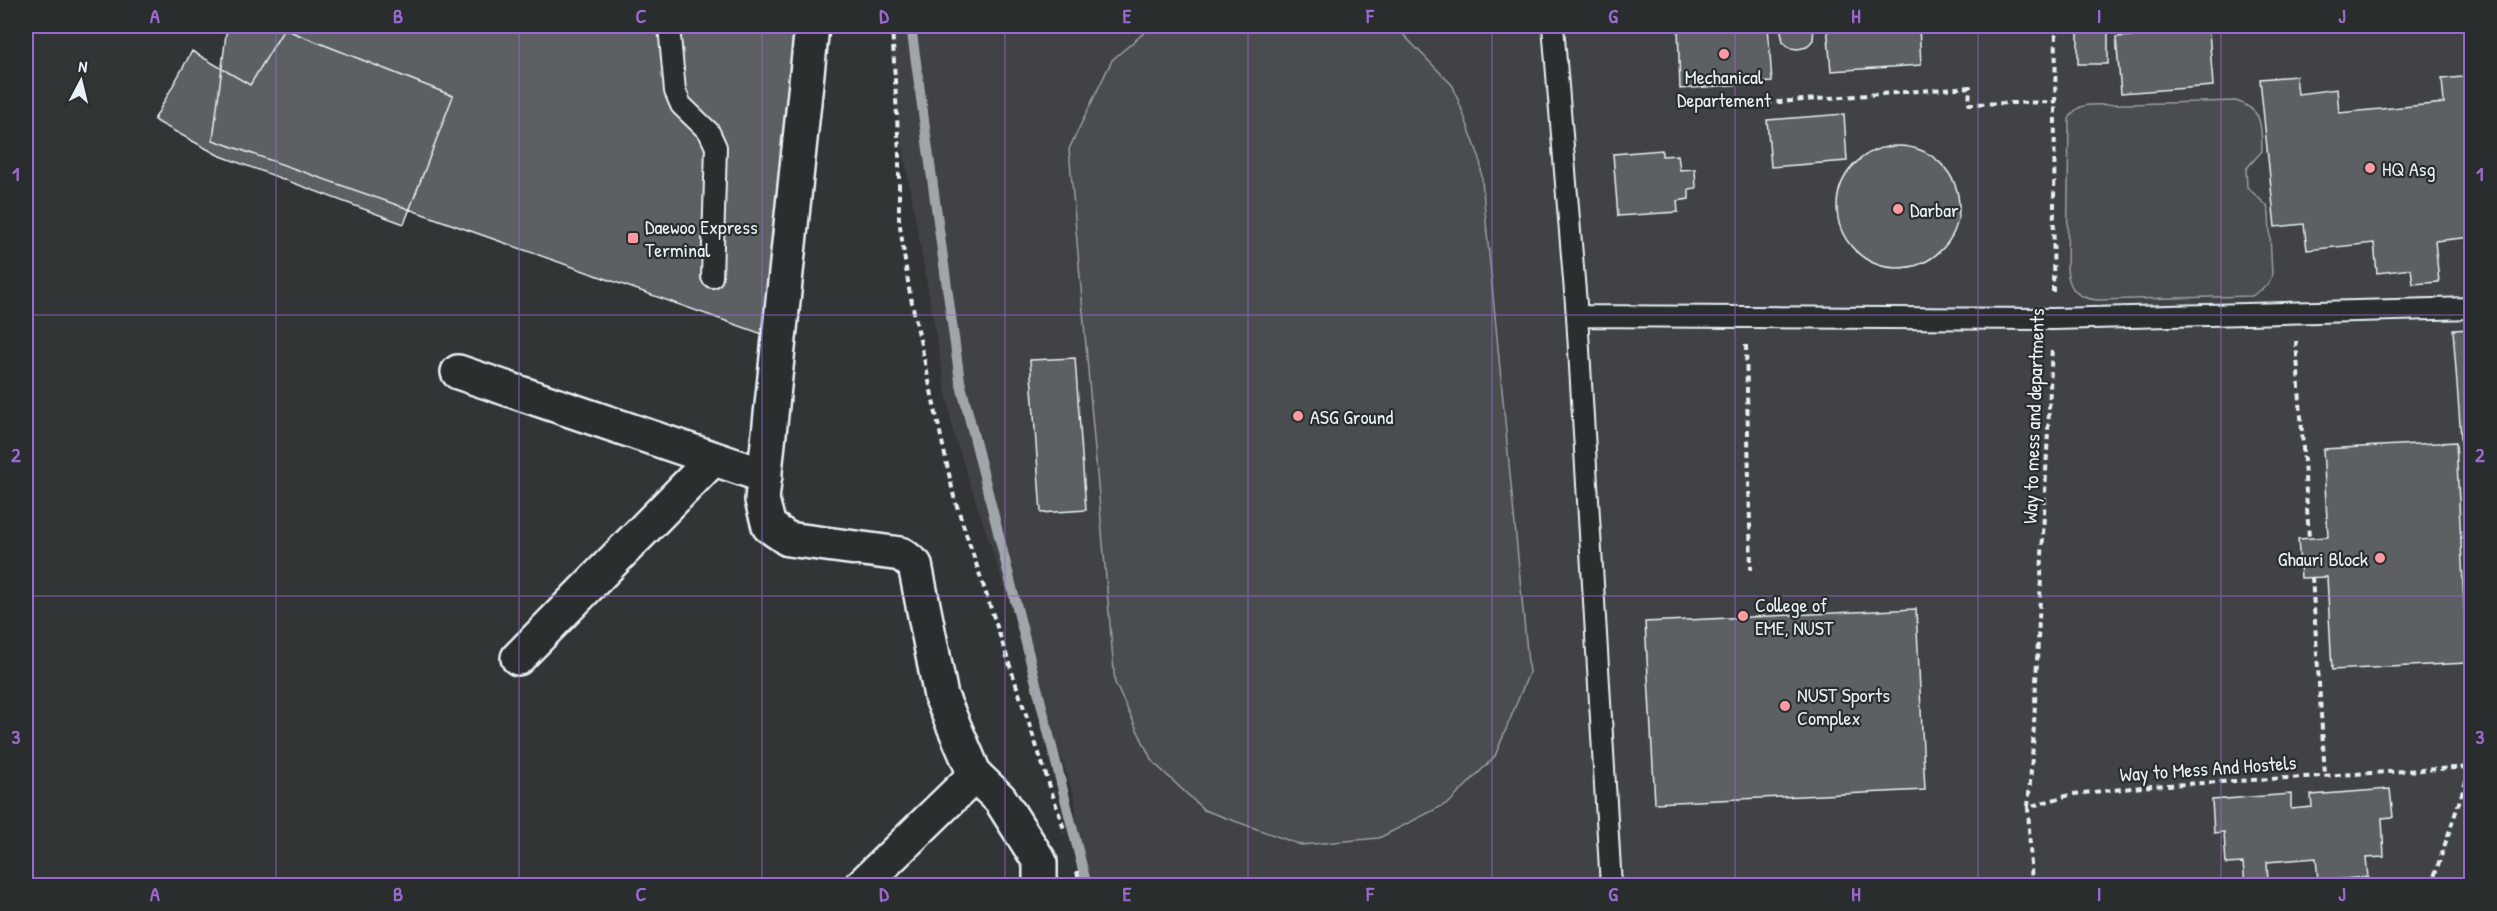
<svg xmlns="http://www.w3.org/2000/svg" width="2497" height="911" viewBox="0 0 2497 911" font-family="'Patrick Hand',sans-serif">
  <style>
    .built { fill: #3f4244 }
    .green { fill: #494d4f; stroke: #989fa4; stroke-width: 1.5 }
    .lines { fill: none; stroke-linecap: round; stroke-linejoin: round }
    .stream { stroke: #9fa5aa; stroke-width: 10 }
    .building { fill: #5c6063; stroke: #e8f1f8; stroke-width: 1.5 }
    .service-casing { stroke: #e8f1f8; stroke-width: 24 }
    .minor-casing { stroke: #e8f1f8; stroke-width: 38 }
    .path { stroke: #e8f1f8; stroke-width: 4; stroke-dasharray: 6 4.5; stroke-linecap: butt }
    .service { stroke: #2a2d2e; stroke-width: 20 }
    .minor { stroke: #2a2d2e; stroke-width: 33 }
    .grid { fill: none; stroke: #9c67d0; stroke-width: 1.5; stroke-opacity: 0.55 }
    .poi-dot { fill: #ff9aa2; stroke: #2a2d2e; stroke-width: 2 }
    .labels { text-anchor: middle; dominant-baseline: central; stroke-width: 4.5; stroke-linejoin: round; paint-order: stroke }
    .poi-label { font-size: 20px; fill: #e8f1f8; stroke: #2a2d2e; text-anchor: start }
    .street-label { font-size: 20px; fill: #e8f1f8; stroke: #2a2d2e }
    .neatline { fill: none; stroke: #9c67d0; stroke-width: 2 }
    .grid-label { font-size: 20px; text-anchor: middle; font-weight: bold; fill: #9c67d0 }
  </style>
  <rect width="100%" height="100%" fill="#323536"/>
  <filter id="ink" filterUnits="userSpaceOnUse"><feTurbulence type="fractalNoise" baseFrequency=".0167" numOctaves="2"/><feDisplacementMap in="SourceGraphic" scale="12" xChannelSelector="R" yChannelSelector="G"/><feConvolveMatrix kernelMatrix="1 2 1 2 8 2 1 2 1" color-interpolation-filters="sRGB"/></filter>
  <g filter="url(#ink)">
    <!-- built -->
    <path class="built" d="M889 26H2471V885H1081L1075 799 953 432 895 103Z"/>
    <!-- green -->
    <path class="green" d="M1152 26H1395L1453 86 1480 159 1529 673 1495 756 1450 802 1379 838 1301 845 1204 810 1152 761 1115 683 1069 149 1112 60Z
      M2236 101C2264 110 2261 126 2262 151L2246 169 2247 187 2267 206 2269 213 2272 275 2268 285 2252 296 2097 300C2077 298 2069 289 2067 270L2069 119C2074 110 2079 106 2089 105Z"/>
    <g class="lines">
      <!-- stream -->
      <path class="stream" d="M911 26 960 381 1087 886"/>
    </g>
    <!-- building -->
    <path class="building" d="M227 26H794L768 336 213 140Z
      M1678 26H1768L1772 82 1680 89Z
      M1780 26H1814L1813 40 1807 47 1798 49 1790 48 1783 42Z
      M1827 26H1919L1921 65 1831 71Z
      M2078 26H2108V64H2078Z
      M284 29 453 96 404 224 218 155 154 120 192 51 250 85Z
      M2209 31 2213 86 2121 93 2116 37Z
      M2296 76 2298 94 2337 89 2339 113 2444 103 2442 79 2472 76V237L2435 241 2439 282 2413 284 2411 269 2377 273 2374 243 2307 250 2304 224 2275 227 2260 79Z
      M1844 114 1847 161 1771 167 1767 120Z
      M1837 207a61 61 0 1 1 122 0a61 61 0 1 1-122 0Z
      M1662 150V156L1678 155 1680 170 1695 169 1696 188 1689 189V199L1677 201 1678 212 1618 216 1613 154Z
      M2472 329V450L2462 451 2453 330Z
      M1075 358 1086 510 1041 513 1030 360Z
      M2456 442 2467 663 2332 670 2327 577 2301 578 2298 539 2328 537 2323 449Z
      M1916 609 1925 790 1655 803 1645 622Z
      M2390 789 2393 817 2382 818 2384 857 2366 858 2368 877 2318 881 2316 858 2267 862 2268 882 2245 884 2243 863 2226 864 2224 832 2214 833 2212 800 2291 794V809L2312 807 2311 795Z"/>
    <g class="lines">
      <defs>
        <path id="service" d="M669 26 675 91 681 105 709 132 716 147 712 277
          M1553 26 1577 316 1611 886
          M1577 316 2053 319 2472 308"/>
        <path id="minor" d="M812 26 762 500 769 526 788 539 901 554 915 565 941 696 975 775 1000 799 1040 862V886
          M458 372 765 476
          M518 658 713 459
          M861 886 975 775"/>
      </defs>
      <!-- service casing -->
      <use href="#service" class="service-casing"/>
      <!-- minor casing -->
      <use href="#minor" class="minor-casing"/>
      <!-- path -->
      <path class="path" d="M892 26 899 153V219L909 289 954 497 1065 832
        M1766 103 1970 87 1969 104 2055 102
        M2053 292 2056 26
        M2296 341 2309 538
        M1746 345 1751 570
        M2312 577 2325 775
        M2028 807 2033 745 2052 347
        M1077 871 1080 886
        M2032 886 2028 807 2073 794 2152 786 2472 767
        M2431 886 2471 767"/>
      <!-- service -->
      <use href="#service" class="service"/>
      <!-- minor -->
      <use href="#minor" class="minor"/>
    </g>
  </g>
  <!-- grid -->
  <path class="grid" d="M276 26V886M519 26V886M762 26V886M1005 26V886M1248 26V886M1492 26V886M1735 26V886M1978 26V886M2221 26V886M26 315H2472M26 596H2472"/>
  <!-- markers -->
  <g class="poi-dot">
    <circle cx="1724" cy="54" r="6"/>
    <circle cx="2370" cy="168" r="6"/>
    <circle cx="1898" cy="209" r="6"/>
    <rect x="627" y="232" width="12" height="12" rx="3"/>
    <circle cx="1298" cy="416" r="6"/>
    <circle cx="2380" cy="558" r="6"/>
    <circle cx="1743" cy="616" r="6"/>
    <circle cx="1785" cy="706" r="6"/>
  </g>
  <g class="labels">
    <!-- poi labels -->
    <g class="poi-label">
      <text x="1724" y="76" text-anchor="middle">Mechanical<tspan x="1724" dy="23">Departement</tspan></text>
      <text x="2382" y="168">HQ Asg</text>
      <text x="1910" y="209">Darbar</text>
      <text x="645" y="226">Daewoo Express<tspan x="645" dy="23">Terminal</tspan></text>
      <text x="1310" y="416">ASG Ground</text>
      <text x="2368" y="558" text-anchor="end">Ghauri Block</text>
      <text x="1755" y="604">College of<tspan x="1755" dy="23">EME, NUST</tspan></text>
      <text x="1797" y="694">NUST Sports<tspan x="1797" dy="23">Complex</tspan></text>
    </g>
    <!-- street labels -->
    <g class="street-label">
      <text transform="translate(2033 416) rotate(-88)">Way to mess and departments</text>
      <text transform="translate(2208 768) rotate(-4)">Way to Mess And Hostels</text>
    </g>
  </g>
  <!-- margin -->
  <rect width="2497" height="911" fill="none" stroke="#2a2d2e" stroke-width="66"/>
  <!-- north arrow -->
  <g transform="translate(81 81) rotate(7)" stroke="#2a2d2e" stroke-width="4.5" paint-order="stroke">
  <path d="M0-4.5L10 22L0 15L-10 22Z" fill="#e8f1f8"/>
  <text y="-9" font-size="16" font-weight="bold" text-anchor="middle" fill="#e8f1f8">N</text>
  </g>
  <rect x="33" y="33" width="2431" height="845" class="neatline"/>
  <g class="grid-label">
    <text x="155" y="23">A</text>
    <text x="398" y="23">B</text>
    <text x="641" y="23">C</text>
    <text x="884" y="23">D</text>
    <text x="1127" y="23">E</text>
    <text x="1370" y="23">F</text>
    <text x="1613" y="23">G</text>
    <text x="1856" y="23">H</text>
    <text x="2099" y="23">I</text>
    <text x="2342" y="23">J</text>
    <text x="16" y="181">1</text>
    <text x="2480" y="181">1</text>
    <text x="16" y="462">2</text>
    <text x="2480" y="462">2</text>
    <text x="16" y="744">3</text>
    <text x="2480" y="744">3</text>
    <text x="155" y="901">A</text>
    <text x="398" y="901">B</text>
    <text x="641" y="901">C</text>
    <text x="884" y="901">D</text>
    <text x="1127" y="901">E</text>
    <text x="1370" y="901">F</text>
    <text x="1613" y="901">G</text>
    <text x="1856" y="901">H</text>
    <text x="2099" y="901">I</text>
    <text x="2342" y="901">J</text>
  </g>
</svg>
